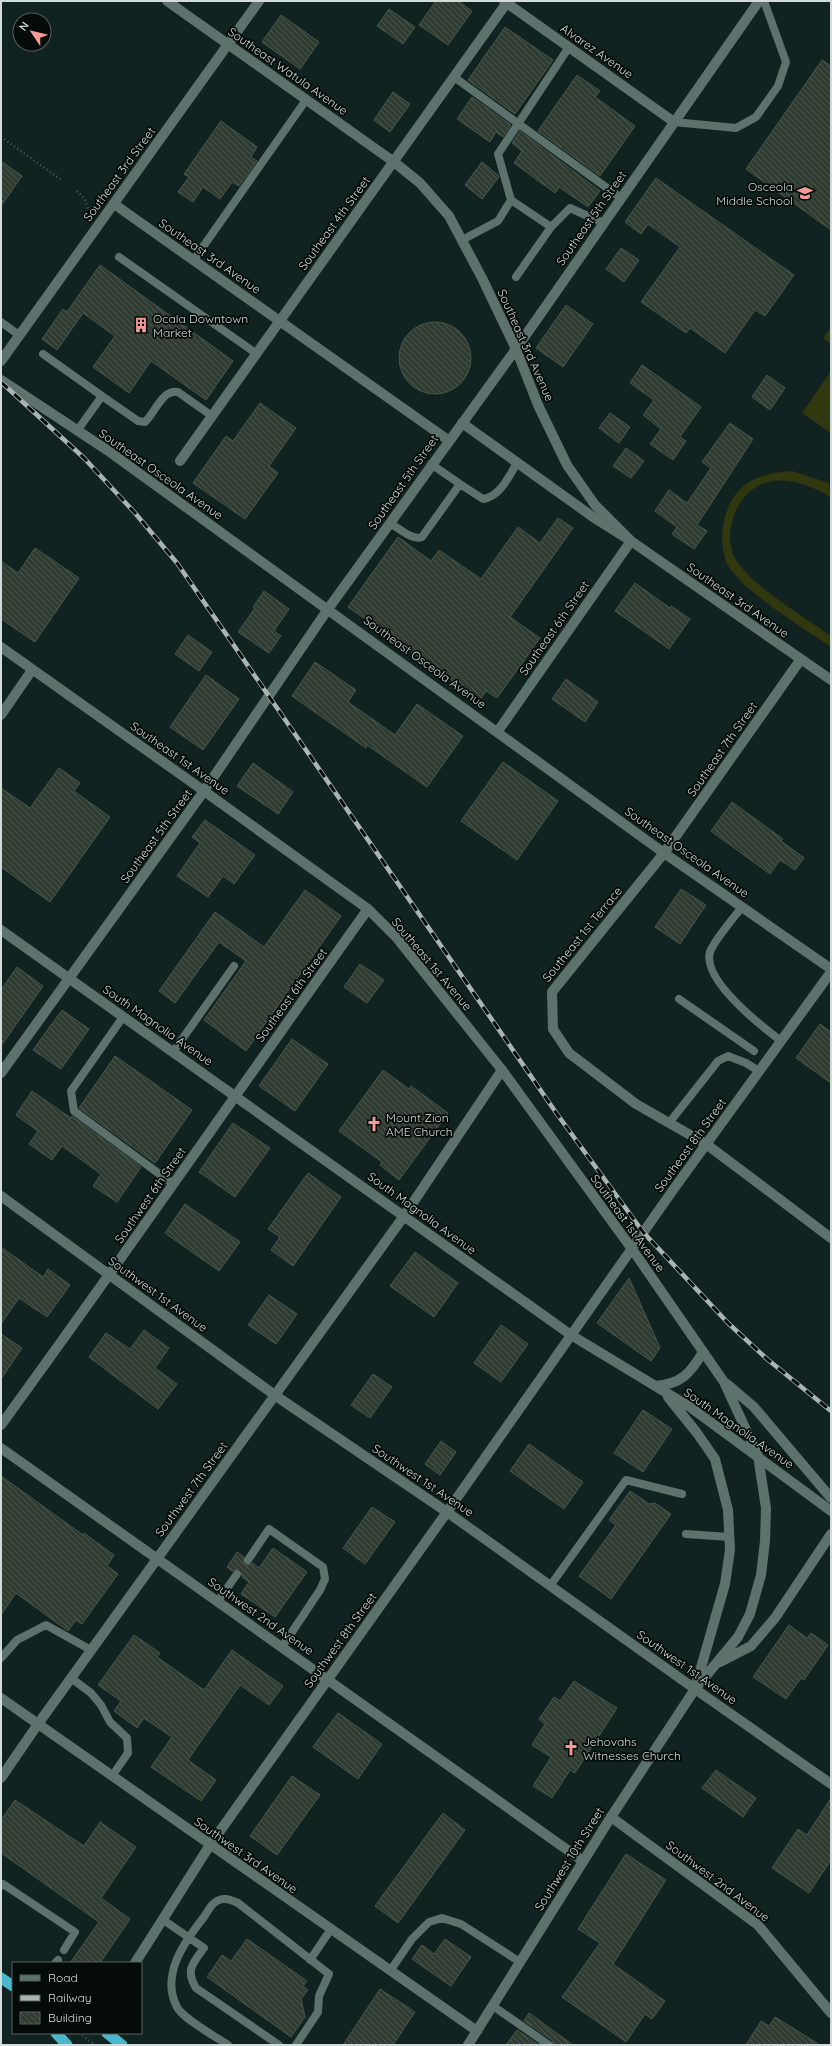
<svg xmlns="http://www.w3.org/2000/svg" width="832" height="2046" viewBox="0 0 832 2046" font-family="Quicksand,sans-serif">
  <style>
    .pitch { fill: #313810 }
    .building { fill: url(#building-back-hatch); stroke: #48554a }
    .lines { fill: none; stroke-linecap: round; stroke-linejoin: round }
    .path { stroke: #4c5c59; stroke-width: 2.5; stroke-dasharray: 1 3; stroke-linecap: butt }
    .service { stroke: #5d716d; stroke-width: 8 }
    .minor { stroke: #5d716d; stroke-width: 10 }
    .tertiary { stroke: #5d716d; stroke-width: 10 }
    .secondary { stroke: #5d716d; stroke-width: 10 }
    .trunk { stroke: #4ab8cc; stroke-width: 11 }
    .rail-casing { stroke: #a9b5b3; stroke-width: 4.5 }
    .rail { stroke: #040b09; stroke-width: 3; stroke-dasharray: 9; stroke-linecap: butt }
    .labels { text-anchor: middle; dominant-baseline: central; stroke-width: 3.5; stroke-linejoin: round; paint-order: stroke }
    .street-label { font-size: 12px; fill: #d2dddb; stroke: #040b09 }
    .poi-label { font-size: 12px; fill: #d2dddb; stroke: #040b09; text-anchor: start }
  </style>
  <defs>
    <pattern id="building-back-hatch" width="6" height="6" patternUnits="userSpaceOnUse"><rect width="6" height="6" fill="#303c32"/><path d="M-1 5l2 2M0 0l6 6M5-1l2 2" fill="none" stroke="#4d584f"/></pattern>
  </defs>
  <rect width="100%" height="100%" fill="#112320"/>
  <!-- pitch -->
  <path class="pitch" d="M831 327V344L823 338Z
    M831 371V433L802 413Z
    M792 471 829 483 831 498C793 472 746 471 732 522 729 533 729 548 735 558 751 586 803 616 831 636V647C807 630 735 587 726 561 720 543 721 525 728 508 740 479 764 473 792 471Z"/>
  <!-- building -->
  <path class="building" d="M436 1H458L472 11 448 45 419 25Z
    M389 9 415 27 403 44 377 26Z
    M281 15 319 42 300 69 262 42Z
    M505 27 553 60 515 114 468 80Z
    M822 60 831 66V230L746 169Z
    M577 75 600 91 595 97 635 126 600 176 538 131Z
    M393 92 410 104 390 132 374 120Z
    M472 97 511 125 503 137 496 132 490 142 457 119Z
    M221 121 257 147 251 157 257 161 239 186 232 182 220 199 203 187 193 202 178 192 189 177 184 174Z
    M520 131 600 191 588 207 559 187 555 193 514 163 522 151 512 143Z
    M1 161 22 176 1 206Z
    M482 162 498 175 499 177 482 199 465 185Z
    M656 178 794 275 765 316 755 310 725 353 690 328 686 333 641 302 680 247 648 224 641 234 625 222Z
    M621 248 639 260 624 282 606 269Z
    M100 265 233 361 206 400 151 361 129 393 93 367 115 336 83 313 57 350 42 339 63 309 67 312Z
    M566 305 593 324 563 367 536 348Z
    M399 358a36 36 0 1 1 72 0a36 36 0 1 1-72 0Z
    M642 365 701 407 680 437 686 441 673 460 650 444 661 429 643 415 654 400 630 383Z
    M767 375 785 388 770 410 752 397Z
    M260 403 296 428 269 466 278 473 245 519 193 483 226 436 233 441Z
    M610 413 630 427 619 443 599 428Z
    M730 423 753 439 697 525 707 531 694 549 672 534 677 527 655 511 669 490 687 503 711 468 702 462Z
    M626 448 644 461 631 478 613 466Z
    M558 518 573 528 510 617 540 638 497 698 486 691 480 700 348 607 398 537 431 561 439 550 481 579 518 527 540 543Z
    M35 548 79 578 35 642 1 619V561L18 573Z
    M635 583 670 608 671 606 690 619 669 649 615 611Z
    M264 591 289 609 274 631 281 636 269 653 238 632 255 608 253 607Z
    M188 635 212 652 199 671 175 654Z
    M315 662 356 690 348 702 395 735 417 704 463 736 427 787 367 745 366 748 292 696Z
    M206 675 239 699 203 750 170 727Z
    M566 679 598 702 585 722 552 699Z
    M503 762 558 801 517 860 461 821Z
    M253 763 293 792 278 814 237 786Z
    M59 768 80 783 74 791 110 817 50 902 1 867V788L30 808Z
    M732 802 783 839 781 841 804 858 795 870 780 860 770 874 711 831Z
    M205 820 255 855 234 884 223 876 208 897 177 876 200 843 192 837Z
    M681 889 706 905 680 944 655 927Z
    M305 890 341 916 246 1051 204 1020 246 961 219 942 175 1003 159 991 215 912 264 947Z
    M360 964 384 980 367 1003 344 987Z
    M17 967 43 986 1 1046V990Z
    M62 1010 89 1029 61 1069 33 1050Z
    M820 1024 831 1032V1083L796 1058Z
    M292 1039 328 1064 295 1111 259 1086Z
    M115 1056 192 1110 155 1163 79 1108Z
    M383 1070 409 1089 411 1086 448 1113 399 1180 380 1165 382 1162 339 1131Z
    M32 1091 71 1118 72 1116 141 1167 117 1202 93 1186 101 1174 62 1146 52 1160 29 1144 38 1131 16 1115Z
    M233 1123 270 1148 235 1197 199 1172Z
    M308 1173 341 1197 293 1266 271 1250 280 1237 268 1229Z
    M185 1204 240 1242 219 1271 165 1233Z
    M1 1247 43 1277 48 1269 70 1285 47 1317 19 1298 1 1324Z
    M415 1252 458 1283 434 1317 390 1286Z
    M629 1278 660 1348 651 1361 597 1323Z
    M269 1295 297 1314 276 1344 248 1325Z
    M501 1325 528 1344 501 1382 474 1363Z
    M144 1330 169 1348 155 1368 177 1384 158 1409 89 1357 106 1333 130 1349Z
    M1 1334 22 1348 1 1379Z
    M373 1374 392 1387 370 1418 351 1405Z
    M643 1410 672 1429 643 1472 614 1453Z
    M441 1441 456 1452 440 1475 425 1464Z
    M529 1444 583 1482 564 1509 510 1471Z
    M1 1476 83 1535 84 1533 114 1555 107 1566 118 1574 82 1624 76 1620 68 1631 16 1593 1 1615Z
    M630 1491 649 1504 655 1503 671 1514 611 1599 579 1576 616 1525 609 1520Z
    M372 1507 395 1522 365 1564 343 1548Z
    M273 1548 307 1572 275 1617 241 1594 249 1582 242 1577V1572L240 1569 232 1571 227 1567 237 1552 244 1557 243 1560 245 1564 248 1565 253 1563 259 1568Z
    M789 1625 807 1638 811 1633 828 1645 804 1680 801 1678 786 1699 753 1677Z
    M134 1635 160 1653 157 1657 204 1690 232 1650 283 1686 269 1705 240 1685 188 1760 216 1780 201 1801 151 1767 172 1737 144 1718 137 1728 114 1711 121 1701 98 1685Z
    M574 1681 617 1708 575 1773 570 1770 552 1798 533 1786 551 1757 532 1745 545 1724 539 1719 554 1697 560 1701Z
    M338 1713 382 1744 358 1779 313 1747Z
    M716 1770 756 1798 743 1817 702 1788Z
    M292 1776 320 1795 277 1855 250 1836Z
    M831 1798V1860L809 1893 772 1868 798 1829 807 1835Z
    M15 1800 84 1846 100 1822 136 1847 101 1898 130 1919 100 1963H70L99 1922 1 1853V1820Z
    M443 1813 465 1830 398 1923 375 1906Z
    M626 1854 666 1880 613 1964 665 2001 652 2019 645 2014 626 2042 562 1997 600 1943 578 1929Z
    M247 1939 307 1981 303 1986 308 1990 301 1999 305 2017 291 2037 207 1977 222 1955 231 1961Z
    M445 1939 471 1957 451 1986 412 1959 422 1945 434 1954Z
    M380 1989 415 2012 393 2045H343Z
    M529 2013 573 2045H554L552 2040 524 2021Z
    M775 2017 820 2045H746L761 2021 769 2026Z
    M517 2030 539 2045H506Z"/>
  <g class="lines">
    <!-- path -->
    <path class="path" d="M1 137 63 181
      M77 191 85 199 88 209
      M79 2033 95 2045"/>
    <!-- service -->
    <path class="service" d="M454 77 621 198
      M674 122 736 128 756 117 778 86 786 62 764 1
      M511 200 551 227 516 277
      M551 227 570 208 603 223
      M462 240 498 221 511 200 498 154 569 47
      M119 257 257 354
      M193 261 306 100
      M1 322 19 335
      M43 354 102 396 77 431
      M102 396 138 421 145 422C155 413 162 389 178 392L212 416
      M431 464 460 484
      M390 523C399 528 412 541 422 537L460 484 483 499C500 497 509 476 517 463
      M742 907C735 916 713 942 710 952 702 980 760 1025 781 1041
      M679 999 754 1051
      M123 1017 71 1091 74 1111 173 1184
      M173 1052 234 966
      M669 1123 718 1061 728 1056 746 1063 759 1071
      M686 1534 729 1537
      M248 1560 269 1529 323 1567 325 1579 320 1590 282 1647
      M550 1586 626 1480 682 1494
      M218 1601 237 1574
      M1 1658 17 1640 46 1625 91 1650
      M71 1678 91 1693 101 1705 110 1722 127 1738 128 1753 112 1776
      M1 1886 3 1884 75 1932 64 1950
      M162 1919 204 1948C193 1963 185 1970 196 1988L279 2045
      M310 1960 331 1929
      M55 1963 58 1960
      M390 1971 412 1939 429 1922 442 1918 461 1924 520 1962
      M493 2006 549 2045
      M228 2045C216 2037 182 2018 177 2007 160 1975 185 1941 204 1917 207 1912 212 1903 217 1901 225 1897 231 1900 238 1903L329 1974 319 1996 318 2012 296 2045"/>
    <!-- minor -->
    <path class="minor" d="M504 1 674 122
      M114 204 448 440
      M1 361 259 1
      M1 380 107 450 664 853 831 969
      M462 423 593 517 631 541 498 731
      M180 461 508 1
      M801 659 664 853 552 992 553 1029 569 1053 636 1104 706 1144 831 1238
      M1 715 32 670
      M1 1425C125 1255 245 1081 368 909
      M1 1448 583 1861
      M1 1698 477 2031
      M1 1778 38 1724 404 1216 502 1070
      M611 1817 758 1925 831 2013
      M135 1963 210 1845 447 1512"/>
    <!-- tertiary -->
    <path class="tertiary" d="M167 1 394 162 420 183 449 216 482 278 516 349 538 405 567 465 595 505 631 541 831 680
      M1 1073 204 791 328 609 516 349 759 1
      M1 1196 276 1396 447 1512 695 1689 831 1784
      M447 1512 673 1190 831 972"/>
    <!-- secondary -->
    <path class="secondary" d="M1 647 204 791 368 909 396 937 502 1070 632 1249 724 1382 758 1456 766 1508 765 1541 761 1575 750 1614 738 1637 695 1689 611 1817 468 2045
      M1 930 571 1335 690 1407 831 1511
      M727 1384 754 1407 831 1498
      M655 1386C681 1384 690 1374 703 1352
      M668 1397 697 1433 715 1459 728 1510 730 1550 725 1584 696 1685
      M720 1662 751 1646 775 1618 831 1534"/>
    <!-- trunk -->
    <path class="trunk" d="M1 1978 13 1986
      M56 2033 67 2045
      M107 2033 122 2045"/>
    <defs>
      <path id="rail" d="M1 382 84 458 135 513 177 563 557 1114 643 1232 728 1323 767 1359 831 1411"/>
    </defs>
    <!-- rail casing -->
    <use href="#rail" class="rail-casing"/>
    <!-- rail -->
    <use href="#rail" class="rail"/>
  </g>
  <!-- icons -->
  <defs>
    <symbol id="school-bare" viewBox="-9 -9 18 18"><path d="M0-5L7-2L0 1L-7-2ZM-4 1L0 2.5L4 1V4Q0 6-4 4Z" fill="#f59b97" stroke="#040b09" stroke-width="2.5" paint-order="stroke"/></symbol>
    <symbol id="building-bare" viewBox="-9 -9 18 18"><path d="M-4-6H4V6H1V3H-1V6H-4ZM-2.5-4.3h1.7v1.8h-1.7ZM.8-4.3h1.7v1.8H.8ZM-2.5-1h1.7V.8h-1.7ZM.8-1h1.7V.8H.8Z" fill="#f59b97" stroke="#040b09" stroke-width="2.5" paint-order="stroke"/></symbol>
    <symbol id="church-bare" viewBox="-9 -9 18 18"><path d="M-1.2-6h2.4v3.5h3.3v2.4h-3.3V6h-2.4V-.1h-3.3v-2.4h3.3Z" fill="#f59b97" stroke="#040b09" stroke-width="2.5" paint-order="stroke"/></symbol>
  </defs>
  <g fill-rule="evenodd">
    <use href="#school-bare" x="794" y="182" width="22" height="22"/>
    <use href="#building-bare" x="130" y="314" width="22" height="22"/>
    <use href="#church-bare" x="363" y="1113" width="22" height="22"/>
    <use href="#church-bare" x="560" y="1737" width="22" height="22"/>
  </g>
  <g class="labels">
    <!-- street labels -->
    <g class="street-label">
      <text transform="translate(597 51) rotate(35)">Alvarez Avenue</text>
      <text transform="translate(288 71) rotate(35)">Southeast Watula Avenue</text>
      <text transform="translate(119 174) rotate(-54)">Southeast 3rd Street</text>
      <text transform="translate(591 218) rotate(-55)">Southeast 5th Street</text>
      <text transform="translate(334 223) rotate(-54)">Southeast 4th Street</text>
      <text transform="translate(210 256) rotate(35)">Southeast 3rd Avenue</text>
      <text transform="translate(526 345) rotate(66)">Southeast 3rd Avenue</text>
      <text transform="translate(161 474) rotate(35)">Southeast Osceola Avenue</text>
      <text transform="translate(403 482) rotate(-55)">Southeast 5th Street</text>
      <text transform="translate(738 600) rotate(35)">Southeast 3rd Avenue</text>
      <text transform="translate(554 628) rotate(-55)">Southeast 6th Street</text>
      <text transform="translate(425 662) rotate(36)">Southeast Osceola Avenue</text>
      <text transform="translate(722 749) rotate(-55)">Southeast 7th Street</text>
      <text transform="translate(180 758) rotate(35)">Southeast 1st Avenue</text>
      <text transform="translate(156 836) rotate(-54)">Southeast 5th Street</text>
      <text transform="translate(687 852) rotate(35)">Southeast Osceola Avenue</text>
      <text transform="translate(582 934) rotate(-51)">Southeast 1st Terrace</text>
      <text transform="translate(432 964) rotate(50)">Southeast 1st Avenue</text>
      <text transform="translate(291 995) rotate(-54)">Southeast 6th Street</text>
      <text transform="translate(158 1025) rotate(35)">South Magnolia Avenue</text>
      <text transform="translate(690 1145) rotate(-54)">Southeast 8th Street</text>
      <text transform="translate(150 1195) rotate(-55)">Southwest 6th Street</text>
      <text transform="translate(422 1213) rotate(36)">South Magnolia Avenue</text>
      <text transform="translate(628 1223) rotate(54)">Southeast 1st Avenue</text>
      <text transform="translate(158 1294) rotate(36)">Southwest 1st Avenue</text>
      <text transform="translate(739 1428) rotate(35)">South Magnolia Avenue</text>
      <text transform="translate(423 1480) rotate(34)">Southwest 1st Avenue</text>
      <text transform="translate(191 1489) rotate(-54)">Southwest 7th Street</text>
      <text transform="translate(261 1616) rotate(35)">Southwest 2nd Avenue</text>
      <text transform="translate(340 1640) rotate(-54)">Southwest 8th Street</text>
      <text transform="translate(687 1667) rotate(35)">Southwest 1st Avenue</text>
      <text transform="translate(246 1855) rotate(35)">Southwest 3rd Avenue</text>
      <text transform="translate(569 1859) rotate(-58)">Southwest 10th Street</text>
      <text transform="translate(718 1881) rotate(37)">Southwest 2nd Avenue</text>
    </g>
    <!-- poi labels -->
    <g class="poi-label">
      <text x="793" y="186" text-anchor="end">Osceola<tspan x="793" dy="14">Middle School</tspan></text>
      <text x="153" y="318">Ocala Downtown<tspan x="153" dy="14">Market</tspan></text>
      <text x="386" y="1117">Mount Zion<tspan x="386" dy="14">AME Church</tspan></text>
      <text x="583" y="1741">Jehovahs<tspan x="583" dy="14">Witnesses Church</tspan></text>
    </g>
  </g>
  <!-- border -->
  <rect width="832" height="2046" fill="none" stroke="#d2dddb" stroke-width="4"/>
  <!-- legend -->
  <rect x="12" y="1962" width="130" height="72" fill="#040b09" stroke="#565f5d"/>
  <rect x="20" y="1975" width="20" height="6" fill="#5d716d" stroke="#565f5d"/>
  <text x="48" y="1982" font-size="12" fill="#d2dddb">Road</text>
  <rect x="20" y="1995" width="20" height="6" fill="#a9b5b3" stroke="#565f5d"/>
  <text x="48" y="2002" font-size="12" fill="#d2dddb">Railway</text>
  <rect x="20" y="2012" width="20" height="12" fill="url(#building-back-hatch)" stroke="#565f5d"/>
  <text x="48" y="2022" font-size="12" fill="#d2dddb">Building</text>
  <!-- north arrow -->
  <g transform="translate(32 32) rotate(305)"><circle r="19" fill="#040b09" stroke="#565f5d"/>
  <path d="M0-3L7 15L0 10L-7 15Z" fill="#f59b97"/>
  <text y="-6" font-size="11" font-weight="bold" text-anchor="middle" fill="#d2dddb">N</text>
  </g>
</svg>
